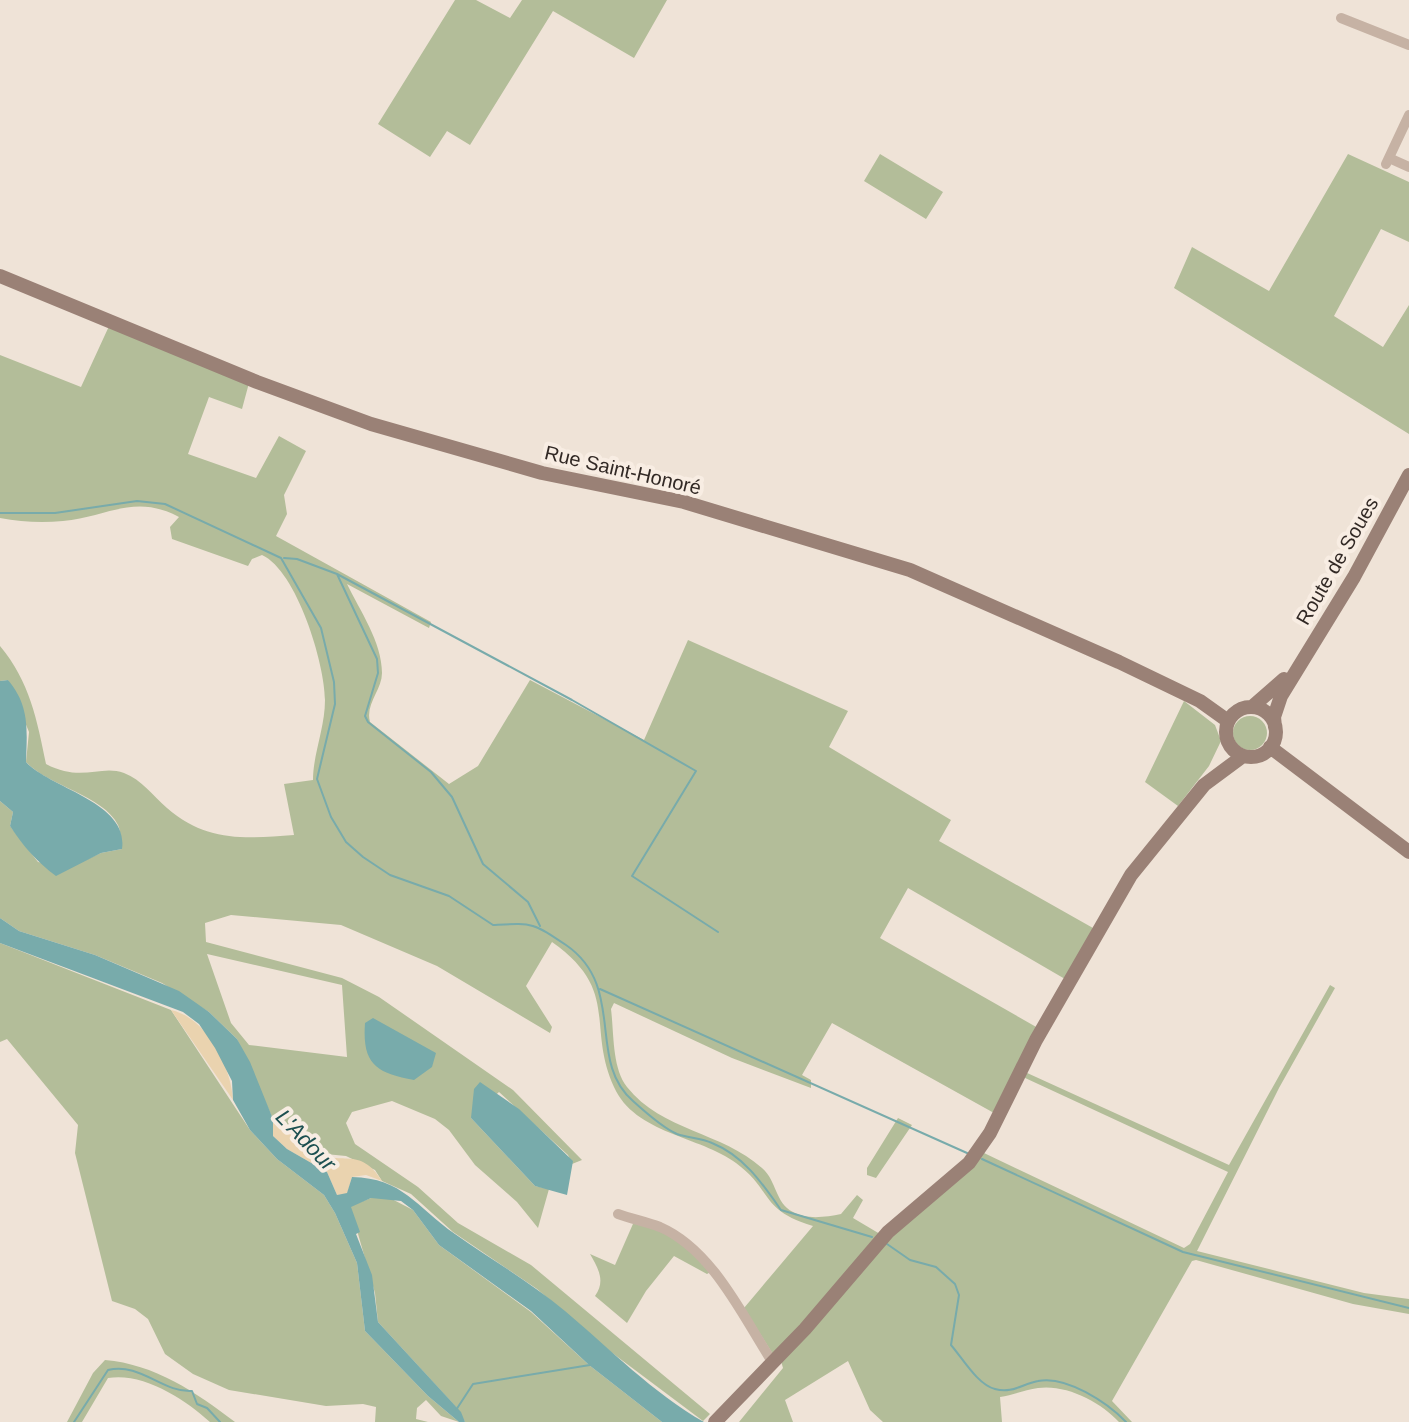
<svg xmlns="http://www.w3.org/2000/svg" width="1409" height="1422" viewBox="0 0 1409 1422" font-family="Arial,sans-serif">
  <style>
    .green { fill: #b3bd99; fill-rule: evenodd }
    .sand { fill: #ead3af }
    .water { fill: #78abab }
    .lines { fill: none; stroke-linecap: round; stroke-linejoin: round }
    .stream { stroke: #78abab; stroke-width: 2 }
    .street { stroke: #c6b2a4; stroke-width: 10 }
    .secondary { stroke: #9a8176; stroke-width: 14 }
    .labels { text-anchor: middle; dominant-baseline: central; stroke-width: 8; stroke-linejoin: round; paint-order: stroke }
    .street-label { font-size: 20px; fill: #322925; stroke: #f8ede3 }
    .water-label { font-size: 22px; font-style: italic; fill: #1d5051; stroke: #f8ede3 }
  </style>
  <rect width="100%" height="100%" fill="#efe3d7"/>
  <!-- green -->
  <path class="green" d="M455 0H476L510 18 522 0H667L634 58 553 11 470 145 447 131 430 157 378 124Z
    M880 154 943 192 926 219 864 181Z
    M1348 154 1409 182V242L1381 229 1334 316 1383 347 1409 305V434L1174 288 1192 247 1269 291Z
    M110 324 249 383 242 409 209 397 188 454 256 478 279 436 306 451 284 495 287 514 276 536 431 622 429 628 347 584C360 611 382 642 382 673 382 690 365 704 370 722L449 784 478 766 530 680 644 740 688 640 848 711 829 747 951 820 939 841 1093 928 1065 979 908 888 880 938 1038 1028 994 1113 832 1023 802 1075 811 1080V1088L732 1058 614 1003 611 1009C614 1033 612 1068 627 1087 662 1131 722 1132 762 1168 777 1181 775 1203 793 1212 807 1220 826 1217 841 1214L857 1195 863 1200 853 1218 880 1234 774 1356 744 1308 813 1226C759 1210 774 1191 736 1163 700 1136 635 1134 614 1087 586 1025 621 991 552 942L526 986 552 1027 550 1033 437 966 341 925 231 915 205 923 206 942 342 978 379 997 513 1090 582 1160 572 1164 568 1155 499 1092 471 1118 535 1186 549 1189 538 1228 517 1202 475 1165 449 1130 435 1119 392 1101 352 1112 346 1123 355 1144 418 1187 458 1223 531 1265 710 1414 703 1421 611 1352 537 1289 453 1232 411 1194 382 1181 375 1170 346 1156 315 1153 273 1119 237 1039 209 1012 162 983 95 955 19 931 0 918V801L13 812 10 826 38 862 68 868 101 853 122 849C121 843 121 831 118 825 103 795 48 786 26 762L29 732 8 680 0 681V646C30 682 37 720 46 764 82 783 100 764 124 773 142 780 152 795 167 808 206 842 245 839 294 835L284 784 313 780C313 754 325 728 325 700 325 664 297 571 262 555L252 559 248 566 172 539 170 527 179 517C134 493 108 517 63 521 42 523 21 522 0 518V355L81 387ZM207 954 342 985 347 1057 249 1045 231 1023Z
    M1184 701 1215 725 1221 741 1209 766 1178 806 1145 782Z
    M1233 733a17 17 0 1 1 34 0a17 17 0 1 1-34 0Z
    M0 943 171 1010 250 1130 277 1159 324 1195 335 1213 357 1263 365 1331 428 1396 459 1422 441 1416 426 1400 417 1408 416 1419 428 1422H375L376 1407 363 1404 326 1406 229 1390 193 1374 165 1354 148 1319 135 1309 112 1301 75 1153 78 1125 7 1039 0 1042Z
    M1330 985 1335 988 1279 1088 1197 1251 1364 1293 1409 1299V1314L1353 1304 1196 1260 1192 1261 1112 1401 1132 1422H1119C1101 1402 1066 1384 1038 1388 1025 1390 1013 1395 1000 1397L1002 1422H883L870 1410 848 1361 785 1400 793 1422H739L783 1368 781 1361 879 1246 984 1153 1184 1248 1190 1244 1228 1172 1023 1077 1025 1072 1229 1165Z
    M898 1118 912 1125 876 1178 867 1175V1168Z
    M388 1197 413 1210 439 1245 531 1312 589 1365 662 1422H465L457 1408 378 1322 375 1293 350 1206 371 1198Z
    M636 1217 651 1220 714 1270 707 1274 674 1256 646 1291 627 1323 595 1296C606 1281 598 1268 590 1254L615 1265Z
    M105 1360C154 1364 196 1392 235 1422H210C185 1399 143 1372 108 1378L82 1422H67L93 1373Z"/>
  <!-- sand -->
  <path class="sand" d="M171 1010C207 1018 231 1066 233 1100Z
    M273 1119C287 1129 300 1143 314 1152 339 1167 360 1145 382 1181L366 1175 352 1177 347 1194 337 1195 327 1172 287 1149 273 1136Z"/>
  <!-- water -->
  <path class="water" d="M8 680C30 706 27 730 26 762 51 789 129 802 122 849L101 853 56 876C37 862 23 846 10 826L13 812 0 801V681Z
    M0 918 19 931 95 955 179 991 209 1012 237 1039 250 1062 273 1119V1136L287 1149 327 1172 337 1195 347 1193 352 1177C403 1178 416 1207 455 1234 492 1260 530 1282 565 1311 610 1349 653 1393 704 1422H662L589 1365 531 1311 439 1245 413 1210 401 1201 371 1198 351 1207 360 1232 356 1234 372 1275 378 1322 461 1412 465 1422H459L428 1396 365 1331 357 1263 335 1213 324 1195 277 1159 250 1130 233 1100 232 1081 215 1048 199 1024 183 1012 0 943Z
    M373 1018 436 1053 432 1067 414 1080C376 1073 362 1064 365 1023Z
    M480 1082 519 1109 573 1161 567 1195 535 1186 471 1118 474 1089Z"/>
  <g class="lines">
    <!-- stream -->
    <path class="stream" d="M0 513H55L137 501 165 504 281 558 321 628 334 682 335 704 317 779 331 817 346 842 363 857 390 875 449 896 493 925C533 923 532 922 566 945 627 987 586 1061 633 1101 644 1111 663 1128 677 1134 688 1138 701 1138 712 1143 744 1156 762 1183 781 1210L872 1237
      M284 558 297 559 337 574 377 659 378 673 365 716 368 722 431 772 452 797 483 864 528 902 540 926
      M337 574 572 700 696 771 632 876 718 932
      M600 989 967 1153
      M982 1159 1183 1252 1409 1308
      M887 1244 910 1260 936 1267 955 1284 959 1295 951 1345C963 1359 978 1385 995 1389 1012 1394 1022 1384 1038 1381 1066 1375 1108 1403 1126 1422
      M456 1410 473 1384 590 1365
      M74 1422 108 1370C140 1362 163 1393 192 1391L197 1404 207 1408 220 1422"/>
    <!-- street -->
    <path class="street" d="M1341 18 1409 45
      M1389 158 1409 167
      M1386 164 1409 115
      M618 1214C632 1219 647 1222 660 1227 713 1250 743 1317 773 1363"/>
    <!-- secondary -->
    <path class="secondary" d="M0 276 257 382 371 424 542 473 684 502 910 570 1119 662 1200 701 1228 721
      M1252 707 1284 679
      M1226 732a25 25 0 1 1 50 0a25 25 0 1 1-50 0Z
      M1275 727 1274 717 1281 696 1354 577 1409 475
      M1270 747 1409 852
      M715 1422 805 1329 888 1232 969 1163 990 1133 1036 1040 1131 875 1204 785 1243 756"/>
  </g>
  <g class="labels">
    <!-- street labels -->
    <g class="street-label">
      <text transform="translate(623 470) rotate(13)">Rue Saint-Honoré</text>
      <text transform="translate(1337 561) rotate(-60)">Route de Soues</text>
    </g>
    <!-- water labels -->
    <g class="water-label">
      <text transform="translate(306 1140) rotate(46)">L'Adour</text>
    </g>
  </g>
</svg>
